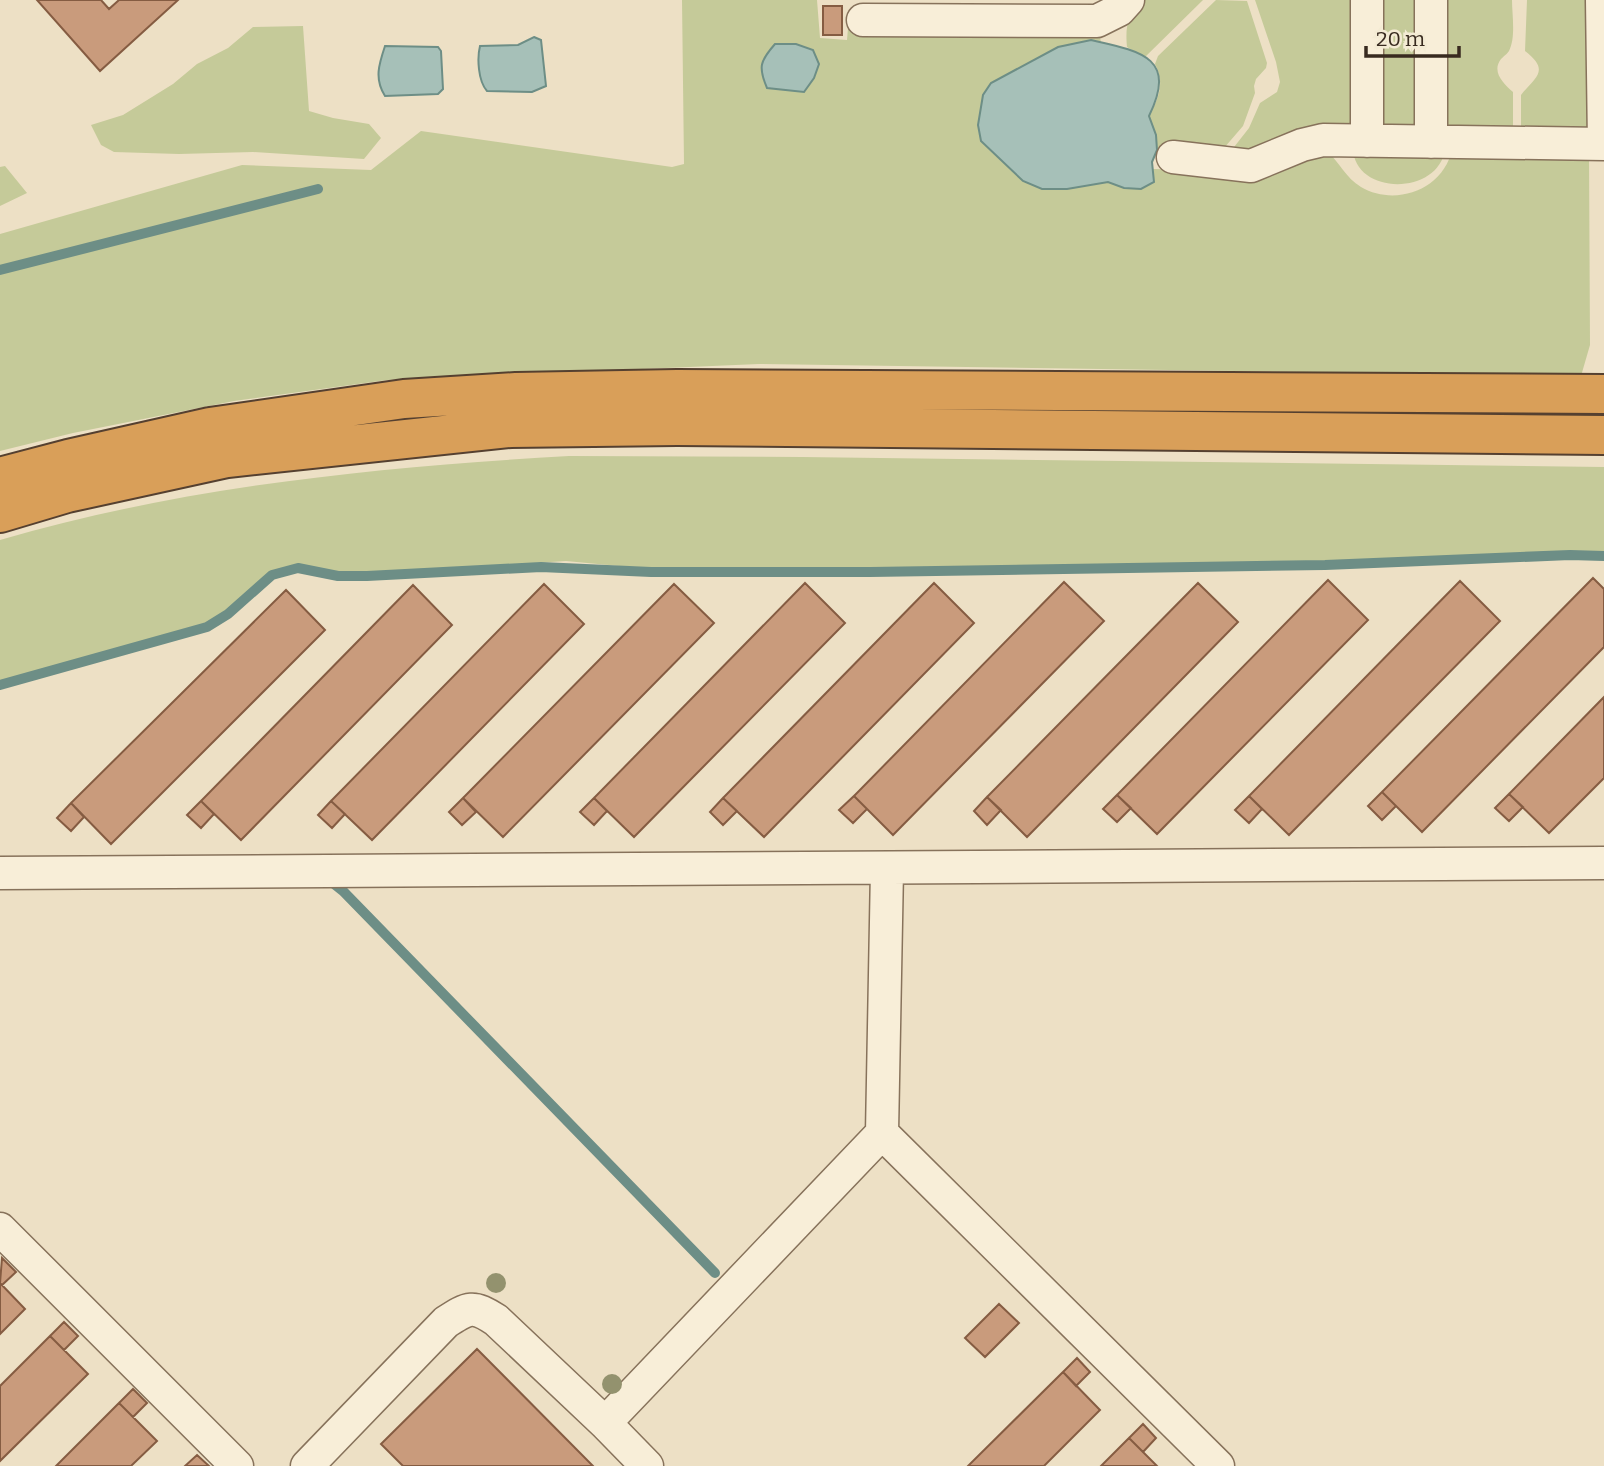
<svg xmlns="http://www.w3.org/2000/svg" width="1604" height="1466" viewBox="0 0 1604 1466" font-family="Bitter,serif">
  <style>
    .green { fill: #c5ca99 }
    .water { fill: #a6c0b8; stroke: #6d8e86; stroke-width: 2 }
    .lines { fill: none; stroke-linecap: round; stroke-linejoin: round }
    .stream { stroke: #6d8e86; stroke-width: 10 }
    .building { fill: #c99b7c; stroke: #855c42; stroke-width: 2 }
    .minor-casing { stroke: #87725b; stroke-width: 35 }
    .highway-casing { stroke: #554030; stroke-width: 42 }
    .minor { stroke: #f8eed8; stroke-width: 32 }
    .highway { stroke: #d99f59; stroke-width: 38 }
    .tree { fill: #93926e }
  </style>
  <rect width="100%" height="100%" fill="#ede0c5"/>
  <!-- green -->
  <path class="green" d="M682 0H817L820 38 847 40 848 28H959L1097 24 1101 42 1091 40 1067 189 1108 182 1124 188 1154 182 1153 169 1250 171 1327 151C1339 162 1346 178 1361 187 1395 207 1444 190 1452 149L1589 151 1590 345 1581 376 759 364 387 380 234 401 73 433 0 451V234L242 165 371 170 421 131 672 167 684 164Z
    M1142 0H1203L1144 58 1127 47C1125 24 1128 17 1142 0Z
    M1216 0 1247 1 1267 63 1266 68 1256 79 1254 86 1255 93 1243 126 1218 155 1157 150 1156 135 1149 116C1159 98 1165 83 1155 64L1158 56Z
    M1255 0H1362L1361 137 1227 156 1249 128 1260 103 1277 92 1280 82 1276 62Z
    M1375 0H1424L1423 132 1381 136Z
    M1438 0H1512C1512 15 1516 37 1509 51 1508 53 1503 57 1501 59 1491 72 1504 84 1513 92V132L1442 137Z
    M1527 0H1589V121L1587 135 1521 132V95C1535 77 1551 71 1525 51Z
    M303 26 309 111 333 118 369 124 381 138 364 159 253 152 179 154 114 152 101 145 91 125 123 115 173 84 197 64 228 48 253 27Z
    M1353 148 1445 149C1439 196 1354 196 1353 148Z
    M5 166 27 193 0 206V167Z
    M569 456 802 457 1604 467V553L1569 552 1323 561 870 569H651L566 561 365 574 337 573 298 565 269 572 226 611 205 624 170 636 0 682V540C185 486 378 467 569 456Z"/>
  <!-- water -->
  <path class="water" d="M534 37 541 40 546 86 532 92 487 91C478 81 477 58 480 46L518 45Z
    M1091 40C1140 51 1178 57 1149 116L1156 135 1157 150 1152 162 1154 182 1141 189 1124 188 1108 182 1067 189H1042L1023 181 981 141 978 125 983 95 991 83 1058 47Z
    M775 44H796L813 50 819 64 814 78 804 92 767 88C758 67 760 61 775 44Z
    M385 46 438 47 441 51 443 89 438 94 385 96C374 79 379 64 385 46Z"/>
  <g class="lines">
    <!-- stream -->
    <path class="stream" d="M0 270 318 189
      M0 685 207 627 228 614 272 575 298 568 338 576H367L541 567 651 572H870L1325 565 1570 555 1604 556
      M326 883H333L343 891 715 1273"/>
  </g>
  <!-- building -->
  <path class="building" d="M37 0H101L109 9 119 0H178L100 71Z
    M823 6H842V35H823Z
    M1593 578 1604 589V647L1422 832 1382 792Z
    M1328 580 1368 620 1157 834 1117 795Z
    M1460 581 1500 621 1289 835 1249 796Z
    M1064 582 1104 621 893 835 854 796Z
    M805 583 845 623 634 837 594 798Z
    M934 583 974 623 764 837 723 798Z
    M1198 583 1238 622 1027 837 987 797Z
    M544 584 584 624 372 840 331 801Z
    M674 584 714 623 503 837 463 798Z
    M413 585 452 625 241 840 201 801Z
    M286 590 325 630 111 844 71 803Z
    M1604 697V778L1549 833 1509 794Z
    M1382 792 1396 806 1382 820 1368 806Z
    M1509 794 1523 807 1509 821 1495 808Z
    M1117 795 1131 808 1117 822 1103 809Z
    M854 796 867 809 853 823 839 810Z
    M1249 796 1262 809 1249 823 1235 810Z
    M987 797 1001 810 987 825 974 811Z
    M463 798 476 812 462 825 449 812Z
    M594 798 607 811 594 825 580 812Z
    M723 798 737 811 723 825 710 812Z
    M201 801 214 814 201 828 187 815Z
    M331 801 345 814 332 828 318 815Z
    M71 803 84 817 71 831 57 818Z
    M2 1258 16 1272 2 1285 0 1283Z
    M0 1283 25 1309 0 1334Z
    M999 1304 1019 1323 985 1357 965 1338Z
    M64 1322 78 1336 64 1350 50 1336Z
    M50 1336 88 1374 0 1461V1386Z
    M477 1349 593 1466H403L381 1444Z
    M1077 1358 1090 1372 1076 1386 1063 1372Z
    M1063 1372 1100 1410 1044 1466H968Z
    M133 1389 147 1403 133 1417 119 1403Z
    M119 1403 157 1441 131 1466H56Z
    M1143 1424 1156 1438 1143 1452 1129 1438Z
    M1129 1438 1157 1466H1101Z
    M197 1455 209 1466H185Z"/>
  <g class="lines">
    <defs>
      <path id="minor" d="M1367 0V141
        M863 20 1097 21 1119 10 1128 0
        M1431 142V0
        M1173 157 1251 166 1302 145 1323 140 1604 144 1602 0
        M887 869 882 1133 1218 1466
        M0 873 1604 863
        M0 1229 237 1466
        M605 1423 647 1466
        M307 1466 446 1322C469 1307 473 1305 496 1320L605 1423 882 1133"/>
      <path id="highway" d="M0 477 68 459 210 427 404 399 516 392 677 389 1604 394
        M0 513 67 493 227 458 510 428 677 426 1604 435"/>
    </defs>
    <!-- minor casing -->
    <use href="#minor" class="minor-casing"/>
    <!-- highway casing -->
    <use href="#highway" class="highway-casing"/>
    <!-- minor -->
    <use href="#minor" class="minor"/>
    <!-- highway -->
    <use href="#highway" class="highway"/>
  </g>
  <!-- trees -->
  <g class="tree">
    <circle cx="496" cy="1283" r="10"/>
    <circle cx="612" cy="1384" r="10"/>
  </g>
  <!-- scale -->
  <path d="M1366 46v10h93v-10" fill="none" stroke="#382a1f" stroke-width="3.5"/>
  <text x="1376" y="46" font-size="21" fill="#382a1f" stroke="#f4ebd4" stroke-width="5" paint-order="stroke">20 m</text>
</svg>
